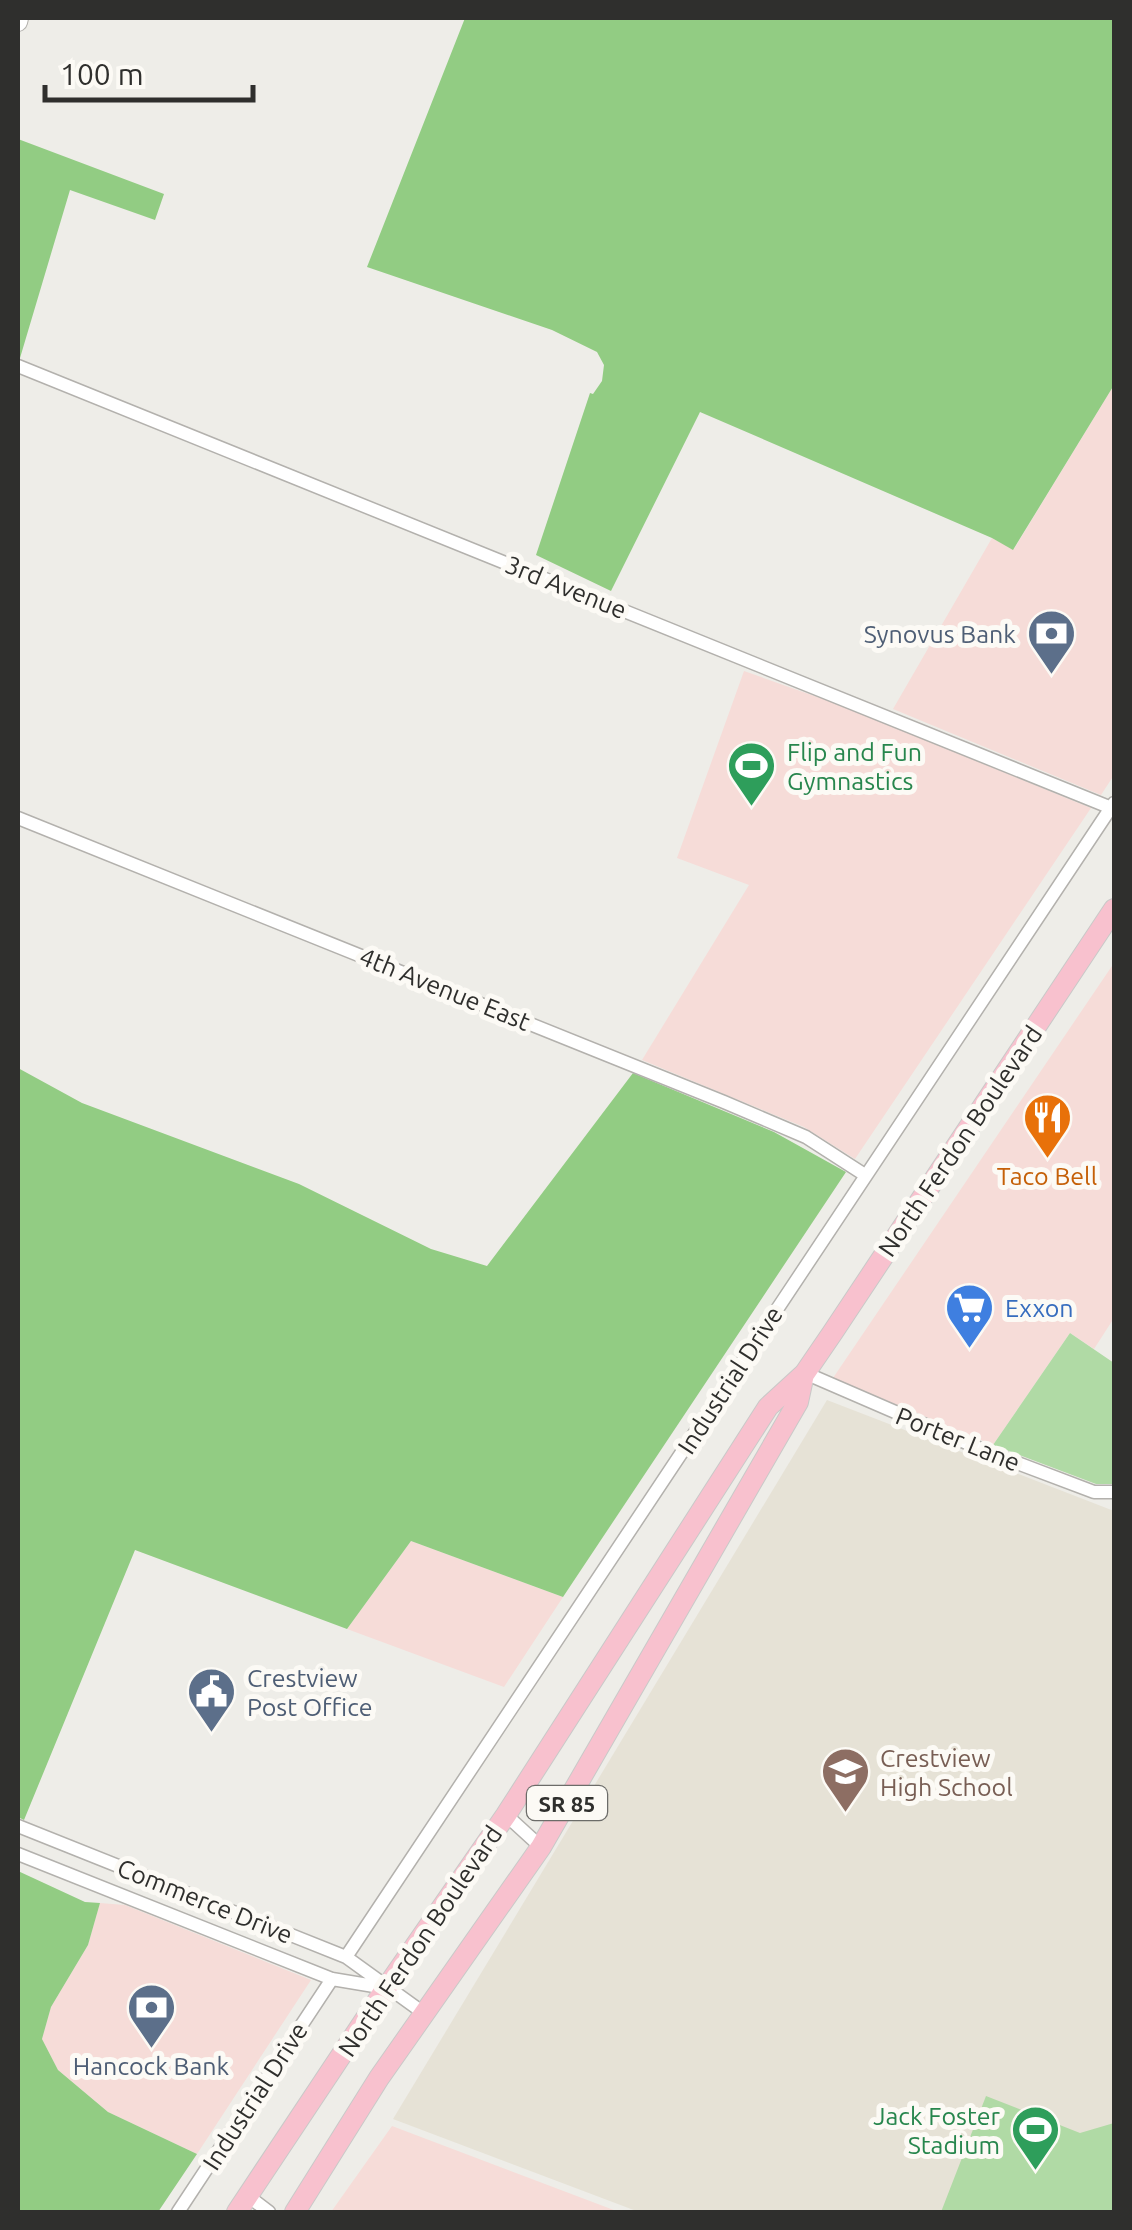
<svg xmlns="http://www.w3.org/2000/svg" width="1132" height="2230" viewBox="0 0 1132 2230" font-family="Ubuntu,sans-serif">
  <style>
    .commercial { fill: #f6dcd8 }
    .built { fill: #e6e2d6 }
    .green { fill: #b0daa5 }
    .forest { fill: #92cc83 }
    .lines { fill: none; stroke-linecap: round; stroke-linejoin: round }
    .minor-casing { stroke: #b3b1ad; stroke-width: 15 }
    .tertiary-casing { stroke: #b3b1ad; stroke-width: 20 }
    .primary-casing { stroke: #c9c9c8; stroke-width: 22 }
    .minor { stroke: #fff; stroke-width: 12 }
    .tertiary { stroke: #fff; stroke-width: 18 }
    .primary { stroke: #f8c1ce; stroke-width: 20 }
    .labels { text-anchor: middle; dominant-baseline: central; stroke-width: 10; stroke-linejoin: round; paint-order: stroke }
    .shield { fill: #fcfaf5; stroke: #6c6c69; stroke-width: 2.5 }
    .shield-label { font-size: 22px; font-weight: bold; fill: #2f2f2d }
    .street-label { font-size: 25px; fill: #2f2f2d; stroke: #fcfaf5 }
    .service-label { font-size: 25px; fill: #4e5e75; stroke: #fcfaf5; text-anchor: end }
    .leisure-label { font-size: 25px; fill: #27864d; stroke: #fcfaf5; text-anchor: start }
    .food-label { font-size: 25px; fill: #c56008; stroke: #fcfaf5 }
    .shop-label { font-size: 25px; fill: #366cbe; stroke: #fcfaf5; text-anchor: start }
    .education-label { font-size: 25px; fill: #785e54; stroke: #fcfaf5; text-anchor: start }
  </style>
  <rect width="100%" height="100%" fill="#eeede8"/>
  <!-- commercial -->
  <path class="commercial" d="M1114 385V775L1101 795 893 709 992 538 1014 549Z
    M744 671 840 705 1091 808 855 1159 804 1127 642 1060 749 885 677 858Z
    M1114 963V1318L1094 1349 1070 1333 993 1445 833 1378Z
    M411 1541 563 1597 504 1687 347 1629Z
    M100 1903 125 1905 311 1980 197 2154 108 2112 58 2070 42 2039 51 2007 88 1945Z
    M392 2126 619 2212H331Z"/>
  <!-- built -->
  <path class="built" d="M827 1400 1114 1511V2212H639L393 2119Z"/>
  <!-- green -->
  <path class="green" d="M1070 1333 1114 1363V1484H1096L993 1445Z
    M986 2096 1080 2133 1114 2123V2212H941Z"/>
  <!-- forest -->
  <path class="forest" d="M465 18H1114V385L1013 550 992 538 700 412 611 591 536 555 590 393 593 394 602 381 604 365 597 352 552 330 367 267Z
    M18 139 164 194 155 220 70 190 20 358 18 357Z
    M18 1068 82 1103 299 1184 431 1249 487 1266 633 1073 774 1132 846 1172 563 1597 411 1541 347 1629 135 1550 24 1820 18 1817Z
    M18 1871 85 1902 100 1903 88 1945 51 2007 42 2039 58 2070 108 2112 197 2154 158 2212H18Z"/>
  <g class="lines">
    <defs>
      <path id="minor" d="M18 366 1114 809
        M18 818 724 1102 806 1137 865 1175
        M805 1373 983 1450 1094 1492H1114
        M506 1815 541 1847
        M18 1826 346 1957 425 2014
        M18 1854 332 1979 380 1987
        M346 1957 1114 803
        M248 2196 269 2212
        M178 2212 332 1979"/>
      <path id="tertiary" d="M18 22 19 18"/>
      <path id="primary" d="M237 2212 386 1988 506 1815 768 1407 805 1373 833 1332 1114 909
        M295 2212 379 2078 541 1847 798 1402 804 1374"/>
    </defs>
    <!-- minor casing -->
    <use href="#minor" class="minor-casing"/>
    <!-- tertiary casing -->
    <use href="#tertiary" class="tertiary-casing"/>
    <!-- primary casing -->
    <use href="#primary" class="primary-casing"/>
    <!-- minor -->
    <use href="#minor" class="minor"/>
    <!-- tertiary -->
    <use href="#tertiary" class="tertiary"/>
    <!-- primary -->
    <use href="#primary" class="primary"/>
  </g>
  <!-- icons -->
  <defs>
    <symbol id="bank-pin" viewBox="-11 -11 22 30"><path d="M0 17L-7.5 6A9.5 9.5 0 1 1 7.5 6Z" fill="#5c6f8a" stroke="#fcfaf5"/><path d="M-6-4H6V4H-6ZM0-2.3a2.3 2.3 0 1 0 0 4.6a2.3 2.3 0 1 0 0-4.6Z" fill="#fff"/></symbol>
    <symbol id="stadium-pin" viewBox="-11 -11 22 30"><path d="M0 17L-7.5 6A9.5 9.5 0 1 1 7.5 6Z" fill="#2e9e5b" stroke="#fcfaf5"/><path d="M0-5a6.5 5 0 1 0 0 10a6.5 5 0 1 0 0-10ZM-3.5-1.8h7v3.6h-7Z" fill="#fff"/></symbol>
    <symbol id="restaurant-pin" viewBox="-11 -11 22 30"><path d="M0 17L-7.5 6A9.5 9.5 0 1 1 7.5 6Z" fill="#e8710a" stroke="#fcfaf5"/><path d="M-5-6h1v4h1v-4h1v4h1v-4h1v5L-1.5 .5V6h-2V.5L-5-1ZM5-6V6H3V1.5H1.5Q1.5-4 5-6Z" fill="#fff"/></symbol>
    <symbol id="supermarket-pin" viewBox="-11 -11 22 30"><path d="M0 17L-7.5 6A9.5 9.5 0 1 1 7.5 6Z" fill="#3f7fe0" stroke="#fcfaf5"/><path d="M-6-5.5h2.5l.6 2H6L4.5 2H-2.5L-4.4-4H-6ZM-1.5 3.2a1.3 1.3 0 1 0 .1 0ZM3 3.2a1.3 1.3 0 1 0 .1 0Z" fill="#fff"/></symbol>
    <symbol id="civic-pin" viewBox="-11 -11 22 30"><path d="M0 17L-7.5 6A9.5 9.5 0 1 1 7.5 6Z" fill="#5c6f8a" stroke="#fcfaf5"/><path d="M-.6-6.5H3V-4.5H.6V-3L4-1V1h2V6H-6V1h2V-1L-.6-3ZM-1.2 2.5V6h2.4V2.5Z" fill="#fff"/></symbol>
    <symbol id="school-pin" viewBox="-11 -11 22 30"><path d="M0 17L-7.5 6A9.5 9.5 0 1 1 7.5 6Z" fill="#8d6e63" stroke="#fcfaf5"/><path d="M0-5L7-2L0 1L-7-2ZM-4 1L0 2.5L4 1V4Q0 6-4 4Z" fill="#fff"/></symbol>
  </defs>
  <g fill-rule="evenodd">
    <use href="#bank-pin" x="1024" y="606" width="55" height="75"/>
    <use href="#stadium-pin" x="724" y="738" width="55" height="75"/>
    <use href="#restaurant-pin" x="1020" y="1090" width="55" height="75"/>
    <use href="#supermarket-pin" x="942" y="1280" width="55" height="75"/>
    <use href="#civic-pin" x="184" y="1664" width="55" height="75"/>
    <use href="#school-pin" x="818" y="1744" width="55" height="75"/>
    <use href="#bank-pin" x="124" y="1980" width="55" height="75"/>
    <use href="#stadium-pin" x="1008" y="2102" width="55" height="75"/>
  </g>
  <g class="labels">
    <!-- shield labels -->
    <rect class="shield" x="527" y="1786" width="80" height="34" rx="8"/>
    <g class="shield-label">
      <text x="567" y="1803">SR 85</text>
    </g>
    <!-- street labels -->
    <g class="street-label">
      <text transform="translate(566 587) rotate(22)">3rd Avenue</text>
      <text transform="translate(445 989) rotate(22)">4th Avenue East</text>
      <text transform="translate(960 1141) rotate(-56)">North Ferdon Boulevard</text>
      <text transform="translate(730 1380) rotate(-57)">Industrial Drive</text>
      <text transform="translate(958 1439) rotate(22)">Porter Lane</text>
      <text transform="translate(205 1901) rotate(22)">Commerce Drive</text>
      <text transform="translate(420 1941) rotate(-56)">North Ferdon Boulevard</text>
      <text transform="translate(255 2096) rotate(-57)">Industrial Drive</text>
    </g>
    <!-- service labels -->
    <g class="service-label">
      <text x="1016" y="634">Synovus Bank</text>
      <text x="247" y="1678" text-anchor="start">Crestview<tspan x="247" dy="29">Post Office</tspan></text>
      <text x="151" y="2066" text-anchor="middle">Hancock Bank</text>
    </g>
    <!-- leisure labels -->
    <g class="leisure-label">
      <text x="787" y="752">Flip and Fun<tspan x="787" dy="29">Gymnastics</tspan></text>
      <text x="1000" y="2116" text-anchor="end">Jack Foster<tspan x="1000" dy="29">Stadium</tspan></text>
    </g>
    <!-- food labels -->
    <g class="food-label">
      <text x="1047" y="1176">Taco Bell</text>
    </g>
    <!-- shop labels -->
    <g class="shop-label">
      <text x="1005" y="1308">Exxon</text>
    </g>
    <!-- education labels -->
    <g class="education-label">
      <text x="880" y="1758">Crestview<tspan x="880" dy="29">High School</tspan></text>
    </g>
  </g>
  <!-- border -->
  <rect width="1132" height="2230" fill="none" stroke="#2f2f2d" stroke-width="40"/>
  <!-- scale -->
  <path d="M45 85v15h208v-15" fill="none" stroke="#2f2f2d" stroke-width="5"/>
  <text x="60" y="85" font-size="30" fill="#2f2f2d" stroke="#fcfaf5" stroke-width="8" paint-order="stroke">100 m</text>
</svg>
